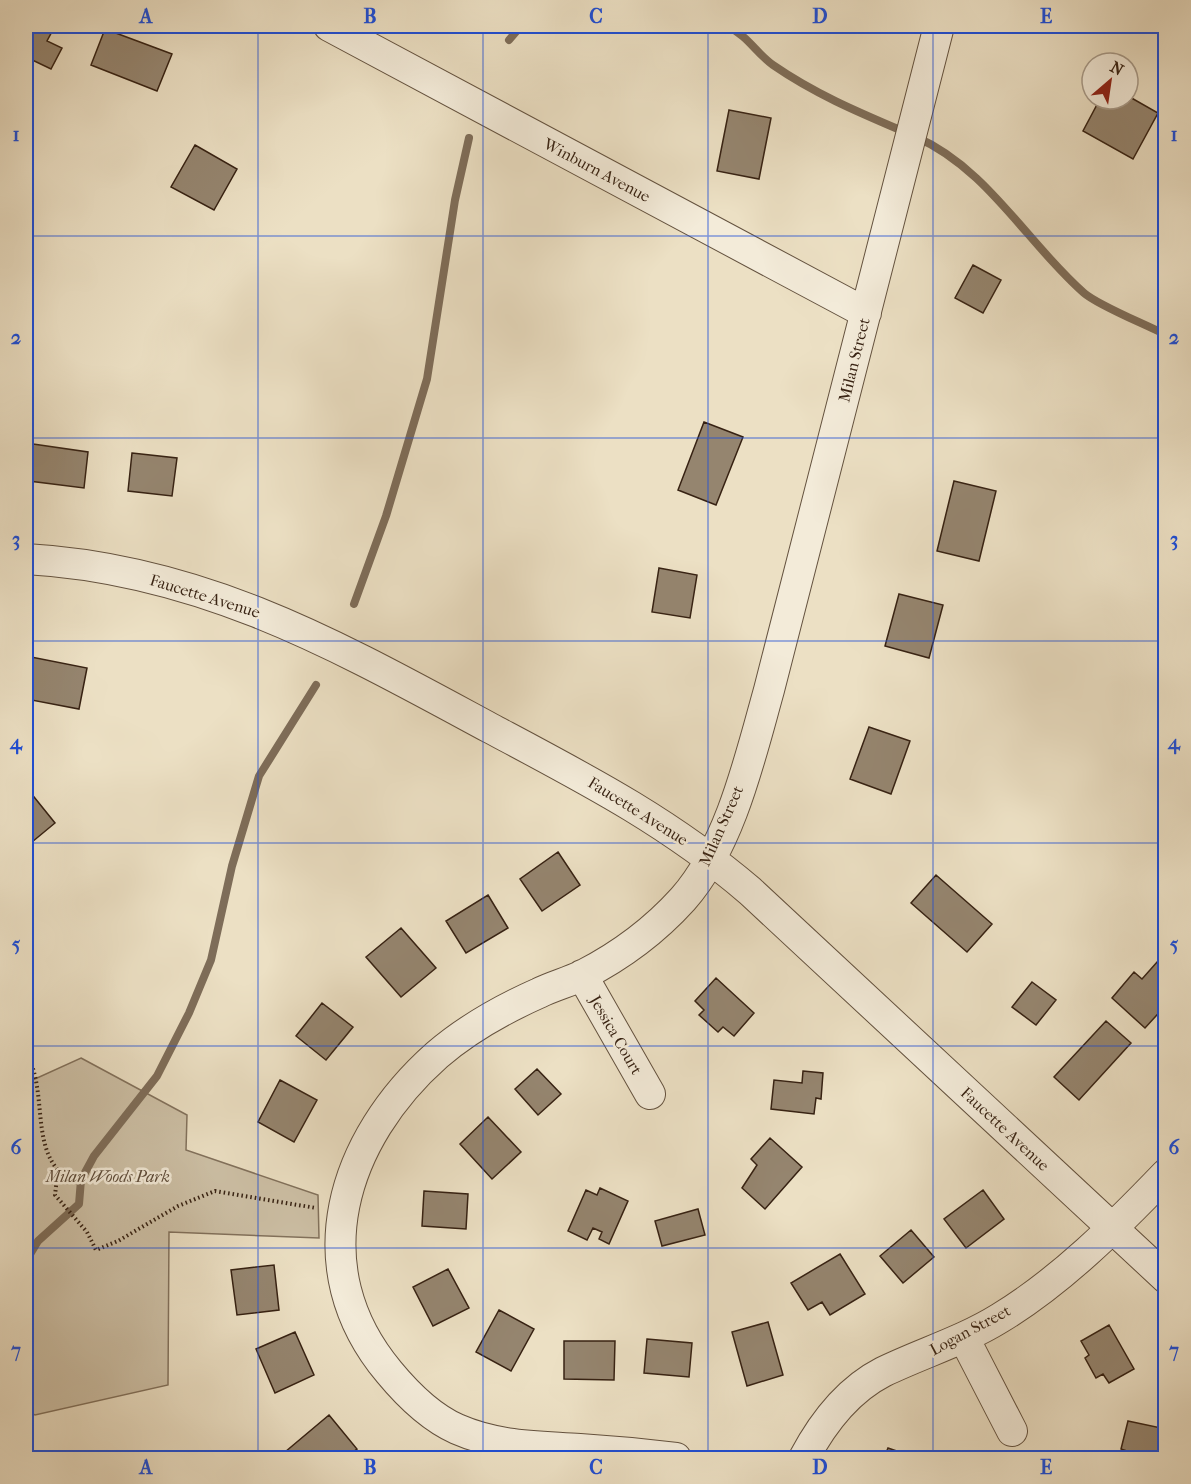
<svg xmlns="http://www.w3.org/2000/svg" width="1191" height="1484" viewBox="0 0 1191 1484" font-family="'IM FELL French Canon',serif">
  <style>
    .green { fill: #cdc0a6; stroke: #82715c; stroke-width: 1.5 }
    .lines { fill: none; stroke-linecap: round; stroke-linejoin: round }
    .stream { stroke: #7e6d59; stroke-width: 8 }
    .building { fill: #95856f; stroke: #372213; stroke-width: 1.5 }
    .minor-casing { stroke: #64523f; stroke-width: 32 }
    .path { stroke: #372213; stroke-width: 4; stroke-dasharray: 1.5 3; stroke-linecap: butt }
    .minor { stroke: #f3ebd9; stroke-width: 30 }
    .grid { fill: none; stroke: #1d4ed8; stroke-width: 1.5; stroke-opacity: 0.55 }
    .labels { text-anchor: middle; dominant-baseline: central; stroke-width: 5; stroke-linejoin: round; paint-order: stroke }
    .street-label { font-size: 16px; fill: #372213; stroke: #f3ebd9 }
    .park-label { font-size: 16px; font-style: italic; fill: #5c4a38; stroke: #f3ebd9 }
    .neatline { fill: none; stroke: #1d4ed8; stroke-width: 2 }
    .grid-label { font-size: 20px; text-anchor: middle; font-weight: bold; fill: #1d4ed8 }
  </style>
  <rect width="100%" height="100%" fill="#ece0c4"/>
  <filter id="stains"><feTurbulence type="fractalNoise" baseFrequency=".00333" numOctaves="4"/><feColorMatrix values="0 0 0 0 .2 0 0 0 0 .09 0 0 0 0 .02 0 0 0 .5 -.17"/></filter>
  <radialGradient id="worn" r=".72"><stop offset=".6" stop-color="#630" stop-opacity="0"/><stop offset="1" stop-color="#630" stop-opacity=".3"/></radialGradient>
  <!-- green -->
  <path class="green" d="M81 1058 187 1115 186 1150 318 1195 319 1238 169 1232 168 1385 35 1415 26 1409V1083Z"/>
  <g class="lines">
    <!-- stream -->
    <path class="stream" d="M727 26C749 37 755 52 773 65 815 94 858 112 905 132
      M509 40 521 26
      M916 137C987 168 1027 243 1084 293 1099 306 1145 324 1166 335
      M354 604 386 516 427 379 455 200 469 138
      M26 1261 38 1241 79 1204 81 1180 94 1156 157 1076 189 1013 211 960 232 866 259 776 316 685"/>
  </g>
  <!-- building -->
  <path class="building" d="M26 26H55L47 41 62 48 51 69 26 57Z
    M105 29 172 54 157 91 91 65Z
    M1128 96 1158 113 1133 159 1083 131 1100 99H1128Z
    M729 110 771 118 759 179 717 171Z
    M195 145 237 169 214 210 171 187Z
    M973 265 1001 280 983 313 955 298Z
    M704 422 743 437 716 505 678 490Z
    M33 444 88 452 84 488 29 481Z
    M132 453 177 458 172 496 128 491Z
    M954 481 996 491 979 561 937 551Z
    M659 568 697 575 690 618 652 612Z
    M899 594 943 605 929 658 885 646Z
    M26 656 87 668 79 709 26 699Z
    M869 727 910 741 891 794 850 779Z
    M26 787 55 823 26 847Z
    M558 852 580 885 542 911 520 879Z
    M936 875 992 924 967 952 911 903Z
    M488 895 508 928 466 953 446 921Z
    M401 928 436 968 401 997 366 957Z
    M1166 952V1005L1145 1028 1112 998 1134 972 1142 979Z
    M716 978 754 1013 734 1036 723 1027 718 1032 699 1015 704 1010 695 1001Z
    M1032 982 1056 1000 1036 1025 1012 1007Z
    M322 1003 353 1027 326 1060 296 1036Z
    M1106 1021 1131 1043 1079 1100 1054 1077Z
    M537 1069 561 1094 538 1115 515 1089Z
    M803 1071 823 1073 821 1099 816 1098 814 1114 771 1109 774 1080 802 1083Z
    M280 1080 317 1100 294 1142 258 1122Z
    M488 1117 521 1152 492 1179 460 1144Z
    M770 1138 802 1167 765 1209 742 1188 757 1165 751 1159Z
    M600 1188 628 1201 609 1244 599 1239 602 1232 593 1228 587 1240 568 1231 586 1190 597 1195Z
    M983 1190 1004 1219 966 1248 944 1219Z
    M424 1191 468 1194 466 1229 422 1226Z
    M698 1209 705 1235 662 1246 655 1221Z
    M911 1230 934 1257 903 1283 880 1256Z
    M840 1254 865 1294 830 1315 822 1302 808 1310 791 1283Z
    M274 1265 279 1310 237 1315 231 1270Z
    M448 1269 469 1308 433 1326 413 1287Z
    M499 1310 534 1329 511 1371 476 1352Z
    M768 1322 783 1375 747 1386 732 1332Z
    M1109 1325 1134 1369 1109 1383 1103 1374 1096 1378 1085 1358 1089 1355 1081 1341Z
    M295 1332 314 1375 275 1393 256 1349Z
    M647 1339 692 1343 689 1377 644 1373Z
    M564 1341H615L614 1380 564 1379Z
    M329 1415 357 1449 345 1458H291L285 1452Z
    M1128 1421 1166 1429V1458H1125L1127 1451 1121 1449Z
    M888 1448 917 1458H884Z"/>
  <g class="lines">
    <defs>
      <path id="minor" d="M329 26 866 313
        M26 559C203 569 338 646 490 728 584 778 668 821 750 891L1166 1278
        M582 975 650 1094
        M964 1338 1012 1431
        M676 1458C644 1454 612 1451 580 1449 538 1446 498 1447 457 1429 430 1417 408 1395 389 1372 301 1267 342 1139 437 1055 466 1030 503 1009 539 993 553 986 569 982 583 975 620 956 655 930 683 899 730 846 750 758 769 690L939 26
        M804 1458C822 1424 848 1390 883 1372 922 1353 963 1341 1000 1318 1061 1281 1116 1226 1166 1174"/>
    </defs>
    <!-- minor casing -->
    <use href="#minor" class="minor-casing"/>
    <!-- path -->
    <path class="path" d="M26 1052C47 1089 32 1141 58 1170L55 1195 87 1232 96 1250 118 1241 178 1206 215 1191 316 1208"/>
    <!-- minor -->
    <use href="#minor" class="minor"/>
  </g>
  <!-- grid -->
  <path class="grid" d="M258 26V1458M483 26V1458M708 26V1458M933 26V1458M26 236H1166M26 438H1166M26 641H1166M26 843H1166M26 1046H1166M26 1248H1166"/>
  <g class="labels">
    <!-- street labels -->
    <g class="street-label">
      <text transform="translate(597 170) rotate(28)">Winburn Avenue</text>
      <text transform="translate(854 360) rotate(-76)">Milan Street</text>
      <text transform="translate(205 596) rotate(17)">Faucette Avenue</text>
      <text transform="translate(638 811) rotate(32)">Faucette Avenue</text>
      <text transform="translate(721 826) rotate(-66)">Milan Street</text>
      <text transform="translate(616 1035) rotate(60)">Jessica Court</text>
      <text transform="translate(1005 1129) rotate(43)">Faucette Avenue</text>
      <text transform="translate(970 1330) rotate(-28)">Logan Street</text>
    </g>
    <!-- park labels -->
    <g class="park-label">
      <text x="108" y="1176">Milan Woods Park</text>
    </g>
  </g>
  <!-- margin -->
  <rect width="1191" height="1484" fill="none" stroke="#ece0c4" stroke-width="66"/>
  <!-- north arrow -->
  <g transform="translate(1110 81) rotate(29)"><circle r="28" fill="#f3ebd9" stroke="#a89b8a" stroke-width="1.5"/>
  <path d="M0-4.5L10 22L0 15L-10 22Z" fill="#8f2418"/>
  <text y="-9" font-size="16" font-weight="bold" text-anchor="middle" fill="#372213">N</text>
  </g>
  <rect x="33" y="33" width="1125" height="1418" class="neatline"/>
  <g class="grid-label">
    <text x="146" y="23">A</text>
    <text x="370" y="23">B</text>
    <text x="596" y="23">C</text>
    <text x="820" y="23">D</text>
    <text x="1046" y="23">E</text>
    <text x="16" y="141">1</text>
    <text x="1174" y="141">1</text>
    <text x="16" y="344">2</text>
    <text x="1174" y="344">2</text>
    <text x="16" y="546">3</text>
    <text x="1174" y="546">3</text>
    <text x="16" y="749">4</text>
    <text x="1174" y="749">4</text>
    <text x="16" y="951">5</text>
    <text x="1174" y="951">5</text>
    <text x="16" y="1154">6</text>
    <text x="1174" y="1154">6</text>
    <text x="16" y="1357">7</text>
    <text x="1174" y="1357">7</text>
    <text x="146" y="1474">A</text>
    <text x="370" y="1474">B</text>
    <text x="596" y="1474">C</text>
    <text x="820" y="1474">D</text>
    <text x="1046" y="1474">E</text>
  </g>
  <rect width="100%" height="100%" filter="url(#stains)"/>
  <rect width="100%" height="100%" fill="url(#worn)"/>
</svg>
